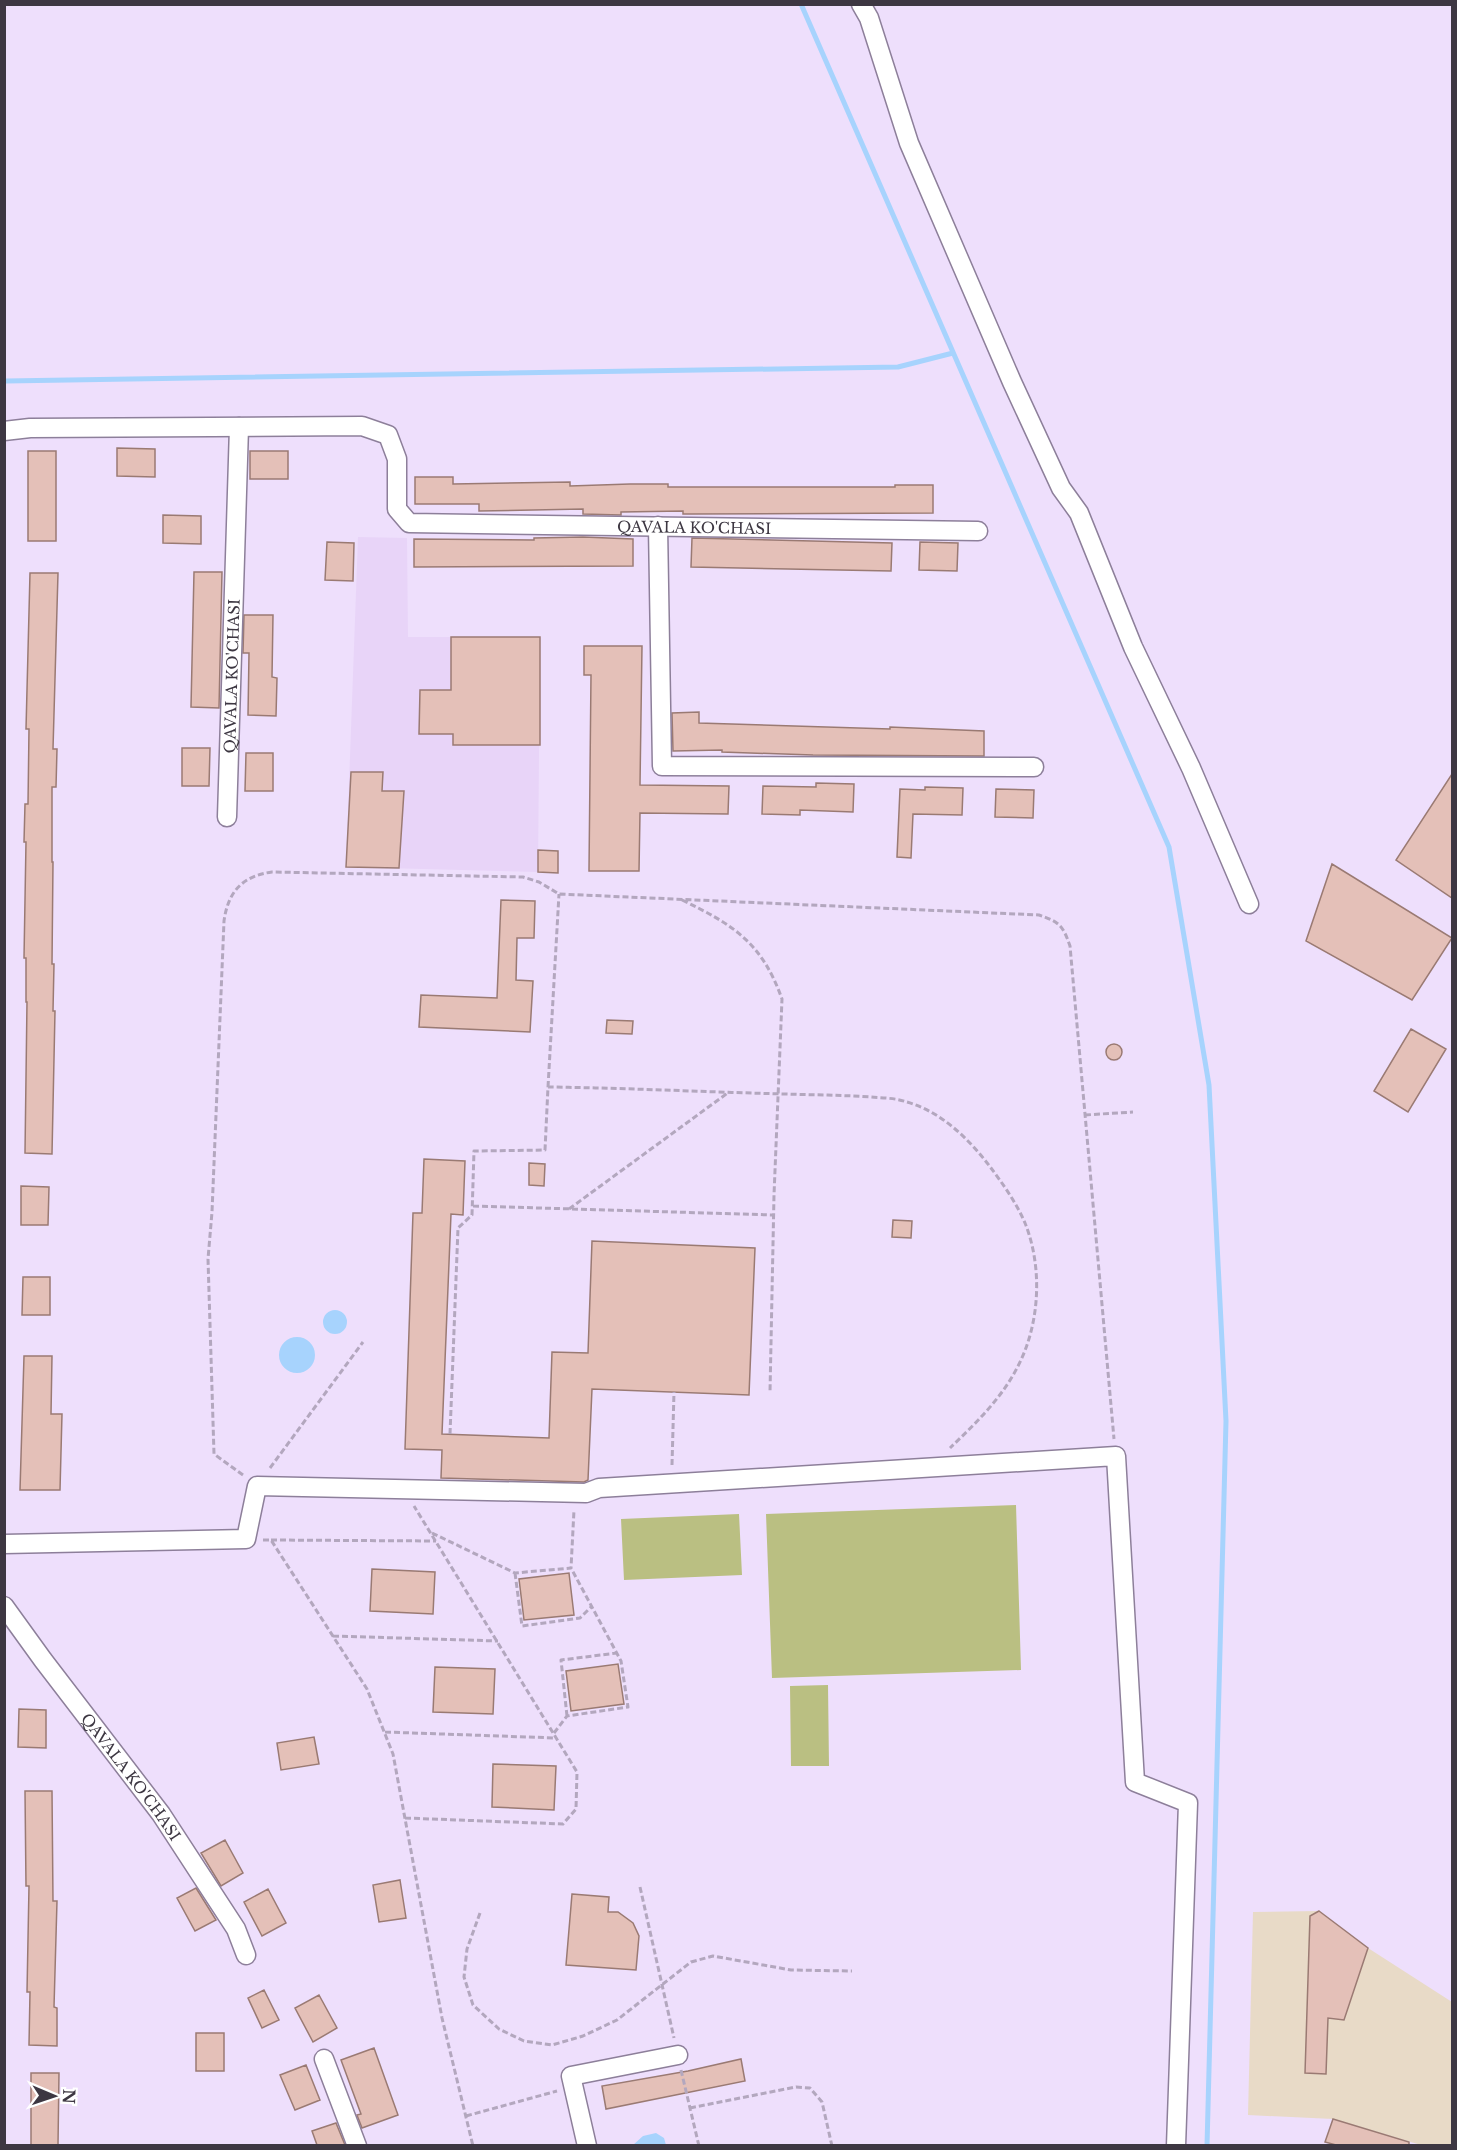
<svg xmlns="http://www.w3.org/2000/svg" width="1457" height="2150" viewBox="0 0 1457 2150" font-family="'Libre Baskerville',serif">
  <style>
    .built { fill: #e8d4f8 }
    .industrial { fill: #e8dac7 }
    .green { fill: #babf82 }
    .water { fill: #a7d3fd }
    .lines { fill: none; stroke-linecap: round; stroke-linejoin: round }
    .stream { stroke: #a7d3fd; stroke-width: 5 }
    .building { fill: #e4c0b8; stroke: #9a7a73; stroke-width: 1.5 }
    .minor-casing { stroke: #8d7f9a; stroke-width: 21 }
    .path { stroke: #b3a7be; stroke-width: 3; stroke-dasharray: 6 3; stroke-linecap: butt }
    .minor { stroke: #fff; stroke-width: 18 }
    .labels { text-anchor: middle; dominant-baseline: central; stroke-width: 4.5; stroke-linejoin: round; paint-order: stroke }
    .street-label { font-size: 15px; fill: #3d3742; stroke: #fff }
  </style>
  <rect width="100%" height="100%" fill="#eedffc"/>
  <!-- built -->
  <path class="built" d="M358 537 407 538 408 637H540L538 872 346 867Z"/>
  <!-- industrial -->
  <path class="industrial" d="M1319 1911 1368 1948 1452 2002V2145H1421L1333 2119 1248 2115 1253 1912Z"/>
  <!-- green -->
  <path class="green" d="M1016 1505 1021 1670 772 1678 766 1514Z
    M739 1514 742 1575 624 1580 621 1519Z
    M828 1685 829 1766H791L790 1686Z"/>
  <!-- water -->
  <path class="water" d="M323 1322a12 12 0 1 1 24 0a12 12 0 1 1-24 0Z
    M279 1355a18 18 0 1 1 36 0a18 18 0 1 1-36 0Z
    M656 2133 664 2138 666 2145H633L643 2136Z"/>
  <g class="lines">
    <!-- stream -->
    <path class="stream" d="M801 4 1169 847 1209 1085 1226 1421 1207 2146
      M6 381 898 367 953 353"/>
  </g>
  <!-- building -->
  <path class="building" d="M117 448 155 449V477L117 476Z
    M28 451H56V541H28Z
    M250 451H288V479H250Z
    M415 477H453V484L570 482V486L630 484H668V487H895V485H933V513L692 514H683V511L621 512V515L583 514V509L479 511V504H415Z
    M163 515 201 516V544L163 543Z
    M583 537 633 539V566L414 567V539L534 540V538Z
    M692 538 892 543 891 571 691 567Z
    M327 542 354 543 353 581 325 580Z
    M920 542 958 543 957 571 919 570Z
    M194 572H222L219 708 191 707Z
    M30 573H58L53 749H57L56 787H52V862H53L52 964H54L53 1011H55L52 1154 25 1153 27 1002H26V958H24L26 842H24L25 804H28L29 729H26Z
    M244 615H273L272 677 277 678 276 716 248 715 249 653H243Z
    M451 637H540V745H453V734H419L420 690H451Z
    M584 646H642L640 785 729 786 728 814 640 813 639 871H589L591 675H584Z
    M699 712V723L890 729V727L984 731V756L813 755 722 752V750L673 751 672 713Z
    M182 748H210L209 786H182Z
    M246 753H273V791H245Z
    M351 772H383L382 791H404L399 868 346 867Z
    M1452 774V898L1396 860Z
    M816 783 854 784 853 812 800 810V815L762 814 763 786 816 787Z
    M925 787 963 788 962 815 913 814 911 858 897 857 900 789 925 790Z
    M996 789 1034 790 1033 818 995 817Z
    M538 850 558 851V873L538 872Z
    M1332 864 1452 938 1412 1000 1306 941Z
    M501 900 535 901 534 938H517L516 980 533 981 530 1032 419 1027 421 995 497 998Z
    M607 1020 633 1021 632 1034 606 1033Z
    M1411 1029 1446 1049 1408 1112 1374 1091Z
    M1106 1052a8 8 0 1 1 16 0a8 8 0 1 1-16 0Z
    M424 1159 465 1161 463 1215 451 1214 442 1434 549 1438 552 1352 588 1353 592 1241 755 1248 749 1395 592 1389 588 1480 584 1482 441 1478 442 1450 405 1449 413 1213H422Z
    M529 1163 545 1164 544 1186 529 1185Z
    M21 1186 49 1187 48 1225H21Z
    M893 1220 912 1221 911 1238 892 1237Z
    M23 1277H50V1315H22Z
    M24 1356H52L51 1414H62L60 1490H20Z
    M372 1569 435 1572 433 1614 370 1611Z
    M569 1573 574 1615 524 1620 519 1579Z
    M618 1664 624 1704 571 1711 566 1671Z
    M435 1667 495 1669 493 1714 433 1712Z
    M19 1709 46 1710V1748L18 1747Z
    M314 1737 319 1764 281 1770 277 1743Z
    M493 1764 556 1766 554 1810 492 1807Z
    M25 1791H52L53 1901H57L54 2007 57 2008V2046L29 2045 30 1992H27L29 1886H26Z
    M225 1840 243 1873 221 1886 201 1853Z
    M400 1880 406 1918 379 1922 373 1885Z
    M196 1888 216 1920 195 1931 177 1898Z
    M268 1889 286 1923 262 1936 244 1902Z
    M572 1894 609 1897 608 1912H618L633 1923 639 1936 636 1970 566 1965Z
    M1319 1911 1368 1948 1344 2020 1328 2018 1326 2074 1305 2073 1310 1916Z
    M264 1990 279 2020 262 2028 248 1998Z
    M319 1995 337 2028 313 2042 295 2008Z
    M196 2033H224V2071H196Z
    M374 2048 398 2115 362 2128 357 2115 361 2114 341 2060Z
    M741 2059 745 2081 606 2109 602 2086 688 2071Z
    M306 2065 320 2100 295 2110 280 2075Z
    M31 2073H59L58 2145H31Z
    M1333 2119 1409 2142V2145H1336L1325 2142Z
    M336 2123 345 2145H317L312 2131Z"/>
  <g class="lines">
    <defs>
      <g id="minor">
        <path d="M861 4 869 18 909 143 1012 382 1061 488 1079 513 1133 647 1191 768 1249 904"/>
        <path id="s1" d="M4 431 30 428 362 426 388 435 397 459V509L409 523 978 531"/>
        <path d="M658 526 662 766 1034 767"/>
        <path id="s2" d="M227 817 239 427"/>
        <path d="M4 1544 246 1539 257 1486 586 1493 599 1488 1116 1456 1135 1782 1188 1803 1176 2146"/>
        <path id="s3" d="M4 1606 43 1660 161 1814 236 1929 246 1955"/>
        <path d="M324 2059 357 2146"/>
        <path d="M587 2146 571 2076 678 2055"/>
      </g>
    </defs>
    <!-- minor casing -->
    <use href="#minor" class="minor-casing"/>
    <!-- path -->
    <path class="path" d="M682 900C734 925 762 943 782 999L774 1195 770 1392
      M548 1087 559 894
      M1085 1115 1133 1112
      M473 1206 774 1215
      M569 1209 729 1092
      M450 1434 458 1228 472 1215 474 1151 545 1150 548 1087C627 1088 706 1092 785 1094 814 1095 842 1095 871 1097 883 1098 896 1098 907 1102 942 1112 970 1140 991 1168 1003 1184 1017 1204 1025 1223 1043 1268 1040 1325 1017 1368 1001 1399 975 1424 950 1448
      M672 1465 674 1392
      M270 1468 363 1342
      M243 1475 214 1454 208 1259 212 1212 224 921C228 892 242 876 272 872L523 877 539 882 559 894 1039 915C1060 922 1063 926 1070 946L1114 1439
      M432 1533 515 1573 571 1568 574 1510
      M263 1540H271L367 1689 393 1754 442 2018 473 2146
      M271 1540 436 1541
      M515 1573 522 1626 580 1618 591 1607
      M333 1636 498 1641
      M567 1716 561 1660 617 1653
      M385 1732 556 1738
      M554 1733 567 1716 628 1707 621 1661 571 1568
      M405 1818 563 1824 576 1809 577 1772 414 1506
      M640 1887 674 2038
      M480 1913 467 1949 464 1977 473 2005 499 2029 524 2041 552 2045 583 2036 617 2020 691 1962 713 1956 791 1970 852 1971
      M681 2070 699 2146
      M690 2108 796 2087 810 2088 822 2102 832 2146
      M466 2116 557 2091"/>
    <!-- minor -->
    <use href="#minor" class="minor"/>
  </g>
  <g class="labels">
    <!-- street labels -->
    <g class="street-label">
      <text stroke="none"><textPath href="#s1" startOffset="765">QAVALA KO'CHASI</textPath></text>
      <text stroke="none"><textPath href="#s2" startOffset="141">QAVALA KO'CHASI</textPath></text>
      <text stroke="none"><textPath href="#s3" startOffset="213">QAVALA KO'CHASI</textPath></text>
    </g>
  </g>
  <!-- border -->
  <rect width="1457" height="2150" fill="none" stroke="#3d3742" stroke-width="12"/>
  <!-- north arrow -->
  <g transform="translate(54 2096) rotate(92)" stroke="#ffffff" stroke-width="4.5" paint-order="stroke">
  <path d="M0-4.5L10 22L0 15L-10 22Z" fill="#3d3742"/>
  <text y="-9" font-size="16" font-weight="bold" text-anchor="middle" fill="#3d3742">N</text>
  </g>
</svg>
